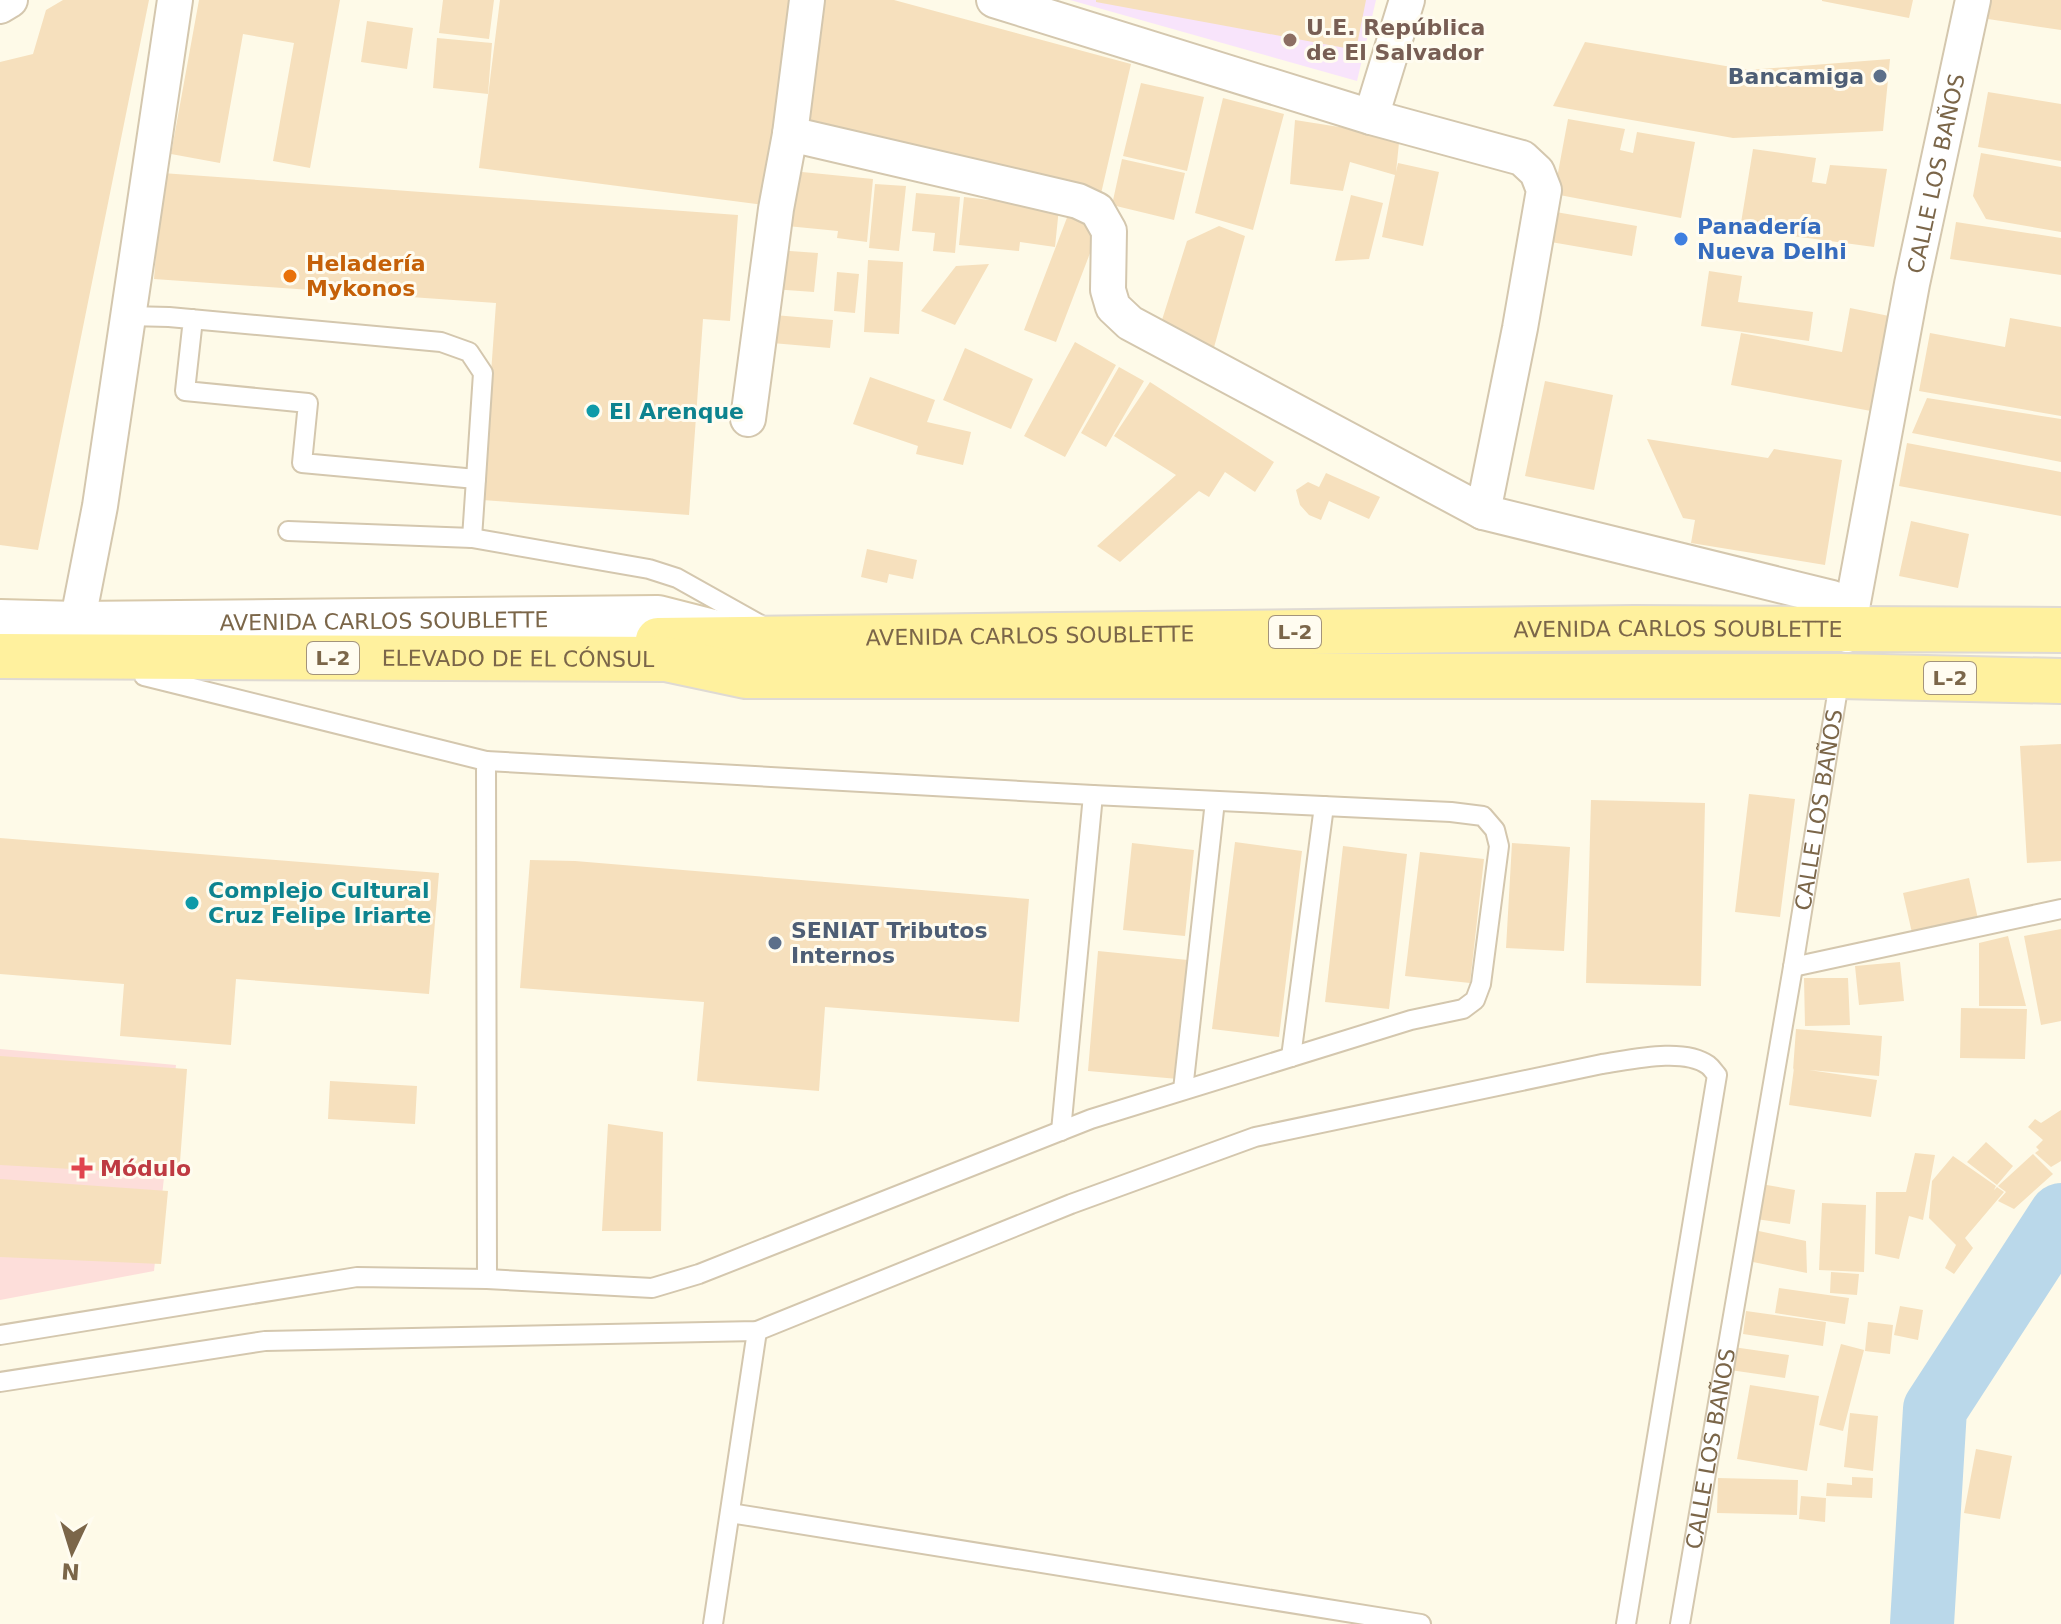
<svg xmlns="http://www.w3.org/2000/svg" width="2061" height="1624" viewBox="0 0 2061 1624" font-family="'DejaVu Sans',sans-serif">
  <style>
    .education { fill: #f8e4fb }
    .medical { fill: #fddeda }
    .lines { fill: none; stroke-linecap: round; stroke-linejoin: round }
    .river { stroke: #bad8ea; stroke-width: 64 }
    .building { fill: #f6e0bd }
    .lane-casing { stroke: #d4c7ae; stroke-width: 22 }
    .street-casing { stroke: #d4c7ae; stroke-width: 38 }
    .secondary-casing { stroke: #d8c9ab; stroke-width: 48 }
    .primary-casing { stroke: #dfdad3; stroke-width: 48 }
    .lane { stroke: #fff; stroke-width: 18 }
    .street { stroke: #fff; stroke-width: 34 }
    .secondary { stroke: #fff; stroke-width: 44 }
    .primary { stroke: #fff19e; stroke-width: 44 }
    .education-dot { fill: #8d6e63; stroke: #fffcf0; stroke-width: 3 }
    .service-dot { fill: #5c6f8a; stroke: #fffcf0; stroke-width: 3 }
    .shop-dot { fill: #3f7fe0; stroke: #fffcf0; stroke-width: 3 }
    .food-dot { fill: #e8710a; stroke: #fffcf0; stroke-width: 3 }
    .culture-dot { fill: #0f9aa8; stroke: #fffcf0; stroke-width: 3 }
    .health-dot { fill: #e0444e; stroke: #fffcf0; stroke-width: 3 }
    .labels { text-anchor: middle; dominant-baseline: central; stroke-width: 6; stroke-linejoin: round; paint-order: stroke }
    .shield { fill: #fffcf0; stroke: #a3937b; stroke-width: 2 }
    .shield-label { font-size: 20px; font-weight: bold; fill: #7b6649 }
    .education-label { font-size: 22px; font-weight: bold; fill: #785e54; stroke: #fffcf0; text-anchor: start }
    .service-label { font-size: 22px; font-weight: bold; fill: #4e5e75; stroke: #fffcf0; text-anchor: end }
    .street-label { font-size: 22px; fill: #7b6649; stroke: #fffcf0 }
    .shop-label { font-size: 22px; font-weight: bold; fill: #366cbe; stroke: #fffcf0; text-anchor: start }
    .food-label { font-size: 22px; font-weight: bold; fill: #c56008; stroke: #fffcf0; text-anchor: start }
    .culture-label { font-size: 22px; font-weight: bold; fill: #0d838f; stroke: #fffcf0; text-anchor: start }
    .health-label { font-size: 22px; font-weight: bold; fill: #be3a42; stroke: #fffcf0; text-anchor: start }
  </style>
  <rect width="100%" height="100%" fill="#fefae8"/>
  <!-- education -->
  <path class="education" d="M1070 0H1376L1357 81Z"/>
  <!-- medical -->
  <path class="medical" d="M0 1049 176 1065 154 1271 0 1300Z"/>
  <g class="lines">
    <!-- river -->
    <path class="river" d="M1922 1624 1935 1409 2061 1215"/>
  </g>
  <!-- building -->
  <path class="building" d="M63 0H149L38 550 0 545V62L33 54 46 10Z
    M199 0H340L310 168 273 161 294 43 243 34 220 163 171 154Z
    M443 0H494L489 39 439 33Z
    M500 0H790L764 205 479 168Z
    M824 0H894L1131 64 1100 198 807 128Z
    M1096 0H1366L1356 50 1096 2Z
    M1822 0H1913L1909 18 1822 1Z
    M1991 0H2061V30L1988 19Z
    M367 21 413 28 407 69 361 62Z
    M437 38 492 43 488 94 433 88Z
    M1585 42 1749 70 1890 59 1883 131 1733 138 1553 106Z
    M1141 83 1204 97 1187 171 1123 156Z
    M1988 92 2061 104V161L1978 147Z
    M1223 98 1284 114 1253 230 1195 213Z
    M1568 119 1625 129 1620 150 1633 153 1637 132 1695 142 1681 218 1554 194Z
    M1295 120 1352 129 1400 133 1396 172 1398 163 1439 172 1423 246 1382 237 1395 175 1350 162 1343 191 1290 184Z
    M1753 149 1816 158 1812 182 1826 184 1830 165 1887 169 1874 247 1740 229Z
    M1981 153 2061 167V232L1986 219 1973 196Z
    M1122 159 1185 173 1174 220 1112 205Z
    M792 171 873 179 867 242 837 238 838 231 787 226Z
    M162 173 738 215 730 321 703 319 689 515 482 500 496 303 154 279Z
    M875 184 906 186 899 251 869 248Z
    M916 193 960 197 955 253 933 251 935 233 912 231Z
    M1351 195 1383 203 1369 259 1335 261Z
    M964 197 1059 208 1055 247 1020 242 1019 251 959 245Z
    M1550 211 1637 226 1632 256 1545 241Z
    M1068 215 1100 227 1056 342 1024 330Z
    M1956 222 2061 238V275L1950 259Z
    M1219 226 1245 236 1213 351 1161 323 1187 241Z
    M776 250 818 253 814 292 772 289Z
    M868 260 903 262 899 334 864 332Z
    M989 264 955 325 921 311 956 266Z
    M1709 271 1742 276 1738 302 1813 312 1809 341 1701 326Z
    M837 272 859 274 855 313 834 311Z
    M1850 308 1889 316 1871 411 1731 385 1741 333 1842 352Z
    M774 315 833 320 830 348 772 343Z
    M2010 318 2061 327V416L1919 391 1930 333 2005 347Z
    M1075 342 1116 365 1065 457 1024 436Z
    M965 348 1033 379 1011 429 943 400Z
    M1119 367 1144 381 1106 447 1081 433Z
    M870 377 935 400 927 422 971 432 963 465 916 454 918 446 853 424Z
    M1545 381 1613 395 1594 490 1525 476Z
    M1150 382 1274 462 1255 492 1225 472 1209 497 1199 491 1120 562 1097 546 1176 475 1114 436Z
    M1927 398 2061 419V462L1912 433Z
    M1647 439 1768 458 1774 449 1842 460 1825 565 1691 543 1695 520 1683 518Z
    M1907 443 2061 472V516L1899 486Z
    M1326 473 1380 497 1369 519 1329 501 1321 520 1309 515 1300 505 1296 490 1308 482 1319 487Z
    M1911 521 1969 534 1958 588 1899 576Z
    M867 549 917 560 913 579 889 574 887 583 861 577Z
    M2061 744V861L2027 863 2020 746Z
    M1749 794 1795 799 1780 917 1735 912Z
    M1591 800 1705 803 1701 986 1586 983Z
    M0 838 439 873 429 994 236 979 231 1045 120 1036 124 984 0 974Z
    M1235 842 1302 851 1279 1037 1212 1029Z
    M1132 843 1194 850 1185 936 1123 930Z
    M1512 843 1570 847 1564 951 1506 948Z
    M1343 846 1407 854 1389 1009 1325 1002Z
    M1420 852 1484 859 1470 983 1405 976Z
    M530 860 575 861 1029 899 1019 1022 825 1007 819 1091 697 1081 704 1002 520 988Z
    M1969 878 1978 919 1912 933 1903 893Z
    M2061 929V1021L2041 1025 2024 936Z
    M2008 936 2026 1006H1979V943Z
    M1098 951 1188 960 1178 1079 1088 1071Z
    M1900 962 1904 1001 1859 1005 1855 966Z
    M1804 978H1848L1850 1025 1805 1026Z
    M1961 1008 2027 1009 2025 1059 1960 1058Z
    M1796 1029 1882 1036 1879 1076 1809 1070 1877 1080 1871 1117 1789 1105 1794 1068 1793 1070Z
    M0 1056 187 1069 179 1175 0 1165Z
    M330 1081 417 1086 415 1124 328 1119Z
    M2061 1110V1161L2051 1167 2035 1153 2039 1150 2036 1147 2043 1140 2028 1127 2035 1119 2041 1123Z
    M608 1124 663 1132 661 1231H602Z
    M1986 1142 2013 1166 1997 1185 1967 1162Z
    M1915 1153 1935 1155 1923 1220 1909 1216 1899 1259 1875 1254 1876 1192H1906Z
    M2033 1154 2053 1174 2014 1209 1998 1201 2006 1192 1998 1186Z
    M1953 1156 1996 1186 1994 1190 1997 1187 2004 1192 1965 1238 1973 1248 1954 1274 1945 1268 1956 1245 1929 1218 1932 1181Z
    M0 1179 168 1191 161 1264 0 1257Z
    M1761 1184 1795 1190 1790 1224 1756 1219Z
    M1822 1203 1866 1205 1864 1272 1819 1270Z
    M1754 1230 1806 1241 1807 1273 1748 1261Z
    M1831 1272 1859 1274 1857 1295 1830 1293Z
    M1779 1288 1849 1298 1845 1324 1775 1313Z
    M1900 1306 1923 1310 1918 1340 1894 1335Z
    M1746 1311 1826 1322 1823 1346 1743 1334Z
    M1868 1322 1893 1325 1890 1354 1865 1351Z
    M1841 1344 1864 1350 1843 1431 1819 1425Z
    M1733 1347 1789 1355 1785 1378 1730 1370Z
    M1750 1385 1819 1396 1807 1471 1737 1459Z
    M1850 1413 1878 1416 1873 1471 1844 1467Z
    M1976 1449 2012 1456 2000 1519 1964 1513Z
    M1852 1477 1873 1478 1872 1498 1826 1496 1827 1483 1852 1485Z
    M1718 1478 1798 1480 1797 1515 1717 1513Z
    M1801 1496 1826 1498 1825 1522 1799 1519Z"/>
  <g class="lines">
    <defs>
      <g id="lane">
        <path d="M128 316 169 317 441 342 469 352 483 373 476 479 302 463 308 403 185 391 193 319"/>
        <path d="M288 531 472 538 649 569 677 578 768 629"/>
        <path d="M472 538 476 479"/>
        <path d="M486 761 1093 795 1451 812 1483 816 1495 830 1499 846 1481 984 1475 1000 1463 1009 1411 1020 1091 1119 699 1274 652 1288 487 1279"/>
        <path d="M1793 967 2061 909"/>
        <path d="M1291 1057 1324 806"/>
        <path d="M1183 1090 1215 801"/>
        <path d="M1061 1131 1093 795"/>
        <path d="M0 1335 357 1277 487 1279 486 761 144 676"/>
        <path d="M0 1382 265 1341 757 1331 1071 1204 1255 1137 1602 1064C1630 1060 1683 1047 1708 1065 1712 1068 1714 1072 1717 1075L1626 1624"/>
        <path d="M730 1513 1421 1624"/>
        <path d="M713 1624 757 1331"/>
        <path id="s1" d="M1680 1624 1793 967 1840 676"/>
      </g>
      <g id="street">
        <path d="M807 0 790 134 1078 201 1097 210 1109 231 1108 290 1113 307 1130 323 1483 512"/>
        <path d="M994 0 1371 117 1522 158 1537 172 1544 190 1520 328 1483 512 1832 598 1848 629"/>
        <path d="M0 6 10 0"/>
        <path d="M1371 117 1407 0"/>
        <path d="M748 419 776 209 790 134"/>
        <path d="M77 624 100 506 175 0"/>
        <path id="s2" d="M1847 635 1912 284 1973 0"/>
      </g>
      <g id="secondary">
        <path id="s3" d="M0 622 77 624 658 618 713 632"/>
      </g>
      <g id="primary">
        <path id="s4" d="M658 640 1634 628 2061 630"/>
        <path id="s5" d="M0 656 666 659 746 676H1840L2061 681"/>
      </g>
    </defs>
    <!-- lane casing -->
    <use href="#lane" class="lane-casing"/>
    <!-- street casing -->
    <use href="#street" class="street-casing"/>
    <!-- secondary casing -->
    <use href="#secondary" class="secondary-casing"/>
    <!-- primary casing -->
    <use href="#primary" class="primary-casing"/>
    <!-- lane -->
    <use href="#lane" class="lane"/>
    <!-- street -->
    <use href="#street" class="street"/>
    <!-- secondary -->
    <use href="#secondary" class="secondary"/>
    <!-- primary -->
    <use href="#primary" class="primary"/>
  </g>
  <!-- markers -->
  <circle class="education-dot" cx="1290" cy="40" r="8"/>
  <g class="service-dot">
    <circle cx="1880" cy="76" r="8"/>
    <circle cx="775" cy="943" r="8"/>
  </g>
  <circle class="shop-dot" cx="1681" cy="239" r="8"/>
  <circle class="food-dot" cx="290" cy="276" r="8"/>
  <g class="culture-dot">
    <circle cx="593" cy="411" r="8"/>
    <circle cx="192" cy="903" r="8"/>
  </g>
  <path class="health-dot" d="M78 1156h8v8h8v8h-8v8h-8v-8h-8v-8h8z"/>
  <g class="labels">
    <!-- shield labels -->
    <g class="shield">
      <rect x="1269" y="616" width="52" height="32" rx="6"/>
      <rect x="307" y="642" width="52" height="32" rx="6"/>
      <rect x="1924" y="662" width="52" height="32" rx="6"/>
    </g>
    <g class="shield-label">
      <text x="1295" y="632">L-2</text>
      <text x="333" y="658">L-2</text>
      <text x="1950" y="678">L-2</text>
    </g>
    <!-- education labels -->
    <g class="education-label">
      <text x="1306" y="27">U.E. República<tspan x="1306" dy="25">de El Salvador</tspan></text>
    </g>
    <!-- service labels -->
    <g class="service-label">
      <text x="1864" y="76">Bancamiga</text>
      <text x="791" y="930" text-anchor="start">SENIAT Tributos<tspan x="791" dy="25">Internos</tspan></text>
    </g>
    <!-- street labels -->
    <g class="street-label">
      <text stroke="none"><textPath href="#s2" startOffset="470">CALLE LOS BAÑOS</textPath></text>
      <text stroke="none"><textPath href="#s3" startOffset="384">AVENIDA CARLOS SOUBLETTE</textPath></text>
      <text stroke="none"><textPath href="#s4" startOffset="1020">AVENIDA CARLOS SOUBLETTE</textPath></text>
      <text stroke="none"><textPath href="#s4" startOffset="372">AVENIDA CARLOS SOUBLETTE</textPath></text>
      <text stroke="none"><textPath href="#s5" startOffset="518">ELEVADO DE EL CÓNSUL</textPath></text>
      <text stroke="none"><textPath href="#s1" startOffset="826">CALLE LOS BAÑOS</textPath></text>
      <text stroke="none"><textPath href="#s1" startOffset="178">CALLE LOS BAÑOS</textPath></text>
    </g>
    <!-- shop labels -->
    <g class="shop-label">
      <text x="1697" y="226">Panadería<tspan x="1697" dy="25">Nueva Delhi</tspan></text>
    </g>
    <!-- food labels -->
    <g class="food-label">
      <text x="306" y="263">Heladería<tspan x="306" dy="25">Mykonos</tspan></text>
    </g>
    <!-- culture labels -->
    <g class="culture-label">
      <text x="609" y="411">El Arenque</text>
      <text x="208" y="890">Complejo Cultural<tspan x="208" dy="25">Cruz Felipe Iriarte</tspan></text>
    </g>
    <!-- health labels -->
    <g class="health-label">
      <text x="100" y="1168">Módulo</text>
    </g>
  </g>
  <!-- north arrow -->
  <g transform="translate(72 1552) rotate(184)" stroke="#fffcf0" stroke-width="6" paint-order="stroke">
  <path d="M0-6L14 30L0 20L-14 30Z" fill="#7b6649"/>
  <text y="-12" font-size="22" font-weight="bold" text-anchor="middle" fill="#7b6649">N</text>
  </g>
</svg>
